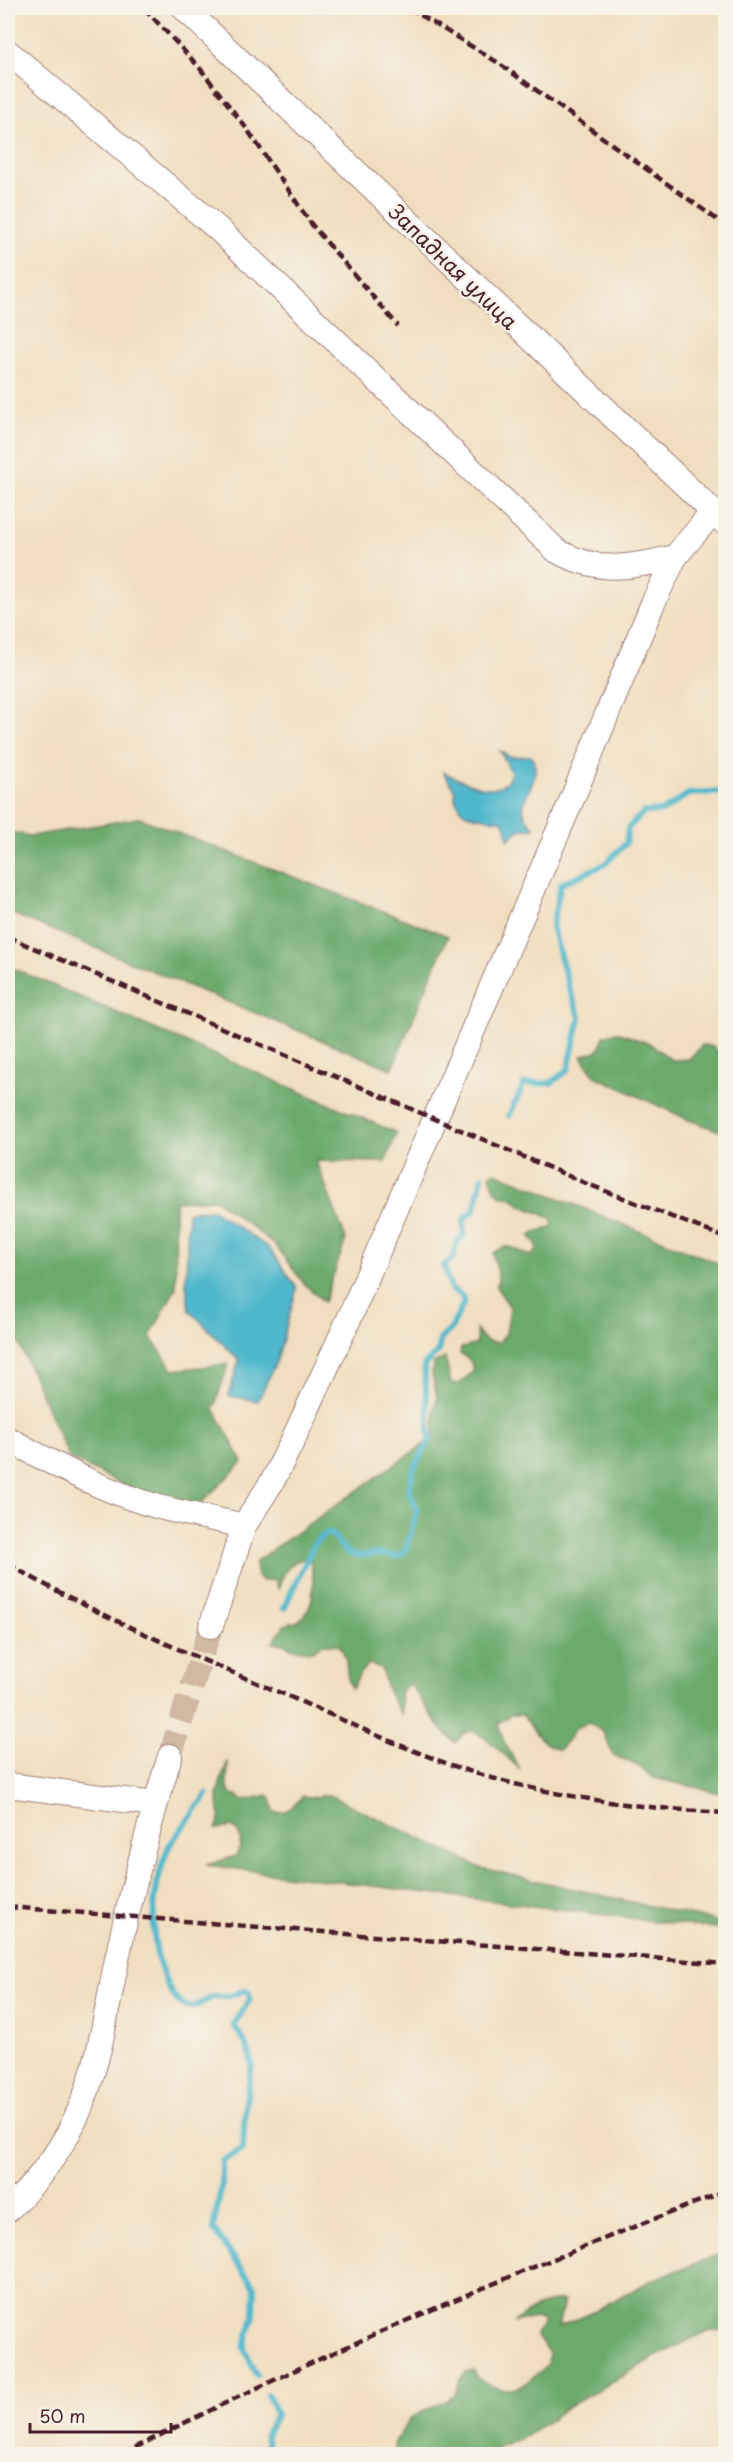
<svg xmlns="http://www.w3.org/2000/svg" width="733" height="2462" viewBox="0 0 733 2462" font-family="'Playpen Sans',sans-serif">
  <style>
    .forest { fill: #6caa6c; stroke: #5b644c; stroke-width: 1.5 }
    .water { fill: #4fb7cc; stroke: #4c6b7c; stroke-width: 1.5 }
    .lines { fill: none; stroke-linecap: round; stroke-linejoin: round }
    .stream { stroke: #4fb7cc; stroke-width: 6 }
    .minor-tunnel { stroke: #d0b8a2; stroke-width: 24; stroke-dasharray: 24 12; stroke-linecap: butt }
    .minor-casing { stroke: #9e7e76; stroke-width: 26 }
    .minor { stroke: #fff; stroke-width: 24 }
    .rail { stroke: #4a1f2b; stroke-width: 4.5; stroke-dasharray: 9 4.5; stroke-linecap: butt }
    .labels { text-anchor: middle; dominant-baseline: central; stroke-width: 5; stroke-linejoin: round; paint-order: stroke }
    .street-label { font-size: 21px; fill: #4a1f2b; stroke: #f7f3e8 }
  </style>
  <rect width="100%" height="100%" fill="#f7f3e8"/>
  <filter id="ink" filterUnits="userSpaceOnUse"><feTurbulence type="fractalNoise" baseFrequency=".0167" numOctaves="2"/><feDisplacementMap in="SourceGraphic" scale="12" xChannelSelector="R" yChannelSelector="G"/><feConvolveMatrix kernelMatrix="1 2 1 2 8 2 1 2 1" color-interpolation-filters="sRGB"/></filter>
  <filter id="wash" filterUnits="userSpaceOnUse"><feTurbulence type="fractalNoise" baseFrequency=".008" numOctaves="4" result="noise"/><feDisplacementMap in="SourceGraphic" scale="24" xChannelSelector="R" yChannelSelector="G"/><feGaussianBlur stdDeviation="1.35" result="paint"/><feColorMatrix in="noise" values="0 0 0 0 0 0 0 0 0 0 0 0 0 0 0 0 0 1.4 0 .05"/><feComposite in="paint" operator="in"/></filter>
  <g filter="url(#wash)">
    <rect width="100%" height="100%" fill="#f1dec0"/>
    <!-- forest -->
    <path class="forest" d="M139 818 448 936 392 1069 8 912V832L31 836Z
      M8 966 397 1133 385 1162 316 1161 346 1239 324 1302 305 1285 275 1245 215 1199 175 1201 176 1288 150 1336 173 1370 228 1364 214 1409 243 1462 198 1506 137 1492 69 1458 8 1318Z
      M616 1032 649 1043 672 1060 689 1059 702 1045 713 1046 725 1059V1133L689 1120 595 1076 581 1056 599 1050 604 1036Z
      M495 1172 725 1266V1794L654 1778 636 1765 613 1755 602 1730 589 1723 575 1728 570 1737 559 1750C535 1740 538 1733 522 1715H510L498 1724 504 1742 520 1769 488 1740 474 1731 464 1733 455 1743 442 1730 410 1684 400 1692 402 1716 388 1692 381 1668 369 1664 360 1673 352 1689C343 1674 351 1661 339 1645L323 1644 313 1651 293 1649 285 1644 273 1643 284 1625C288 1624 294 1623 298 1621 317 1609 314 1578 310 1559 291 1557 283 1573 278 1589L274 1580 262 1581C256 1575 254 1570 256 1561L434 1437V1411L437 1398 432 1373 433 1363 445 1358 451 1383 459 1384 473 1372C473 1362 469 1358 460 1354L461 1348 477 1344 476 1330C483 1339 488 1344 500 1342L506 1333 510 1307 496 1287C502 1275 494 1265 493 1253 511 1240 513 1250 531 1256L537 1250 536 1243 530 1237 535 1232 551 1228 553 1223 551 1218 520 1205 513 1198 501 1196 495 1190 490 1175Z
      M228 1761 227 1783 230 1794 237 1795 242 1801 268 1795 271 1798 274 1812C288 1815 294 1805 303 1796L318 1798 322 1795H329L481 1868 725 1923V1930L206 1865 236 1856C242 1845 243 1834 232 1827L216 1829C223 1814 217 1809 218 1795 219 1783 224 1772 228 1761Z
      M725 2252V2331L710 2330 655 2357 570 2406 526 2436 485 2454H397L394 2444 410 2418 448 2400 456 2392 459 2382 466 2372 474 2371 476 2377C508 2399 523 2389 548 2364L549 2353 536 2335 543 2321 536 2318 513 2322C525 2313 549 2298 564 2301L558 2327 587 2315 650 2281Z"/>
    <!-- water -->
    <path class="water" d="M500 751 510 757 531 756C549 784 503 802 535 828L519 830 508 840 507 829 503 821 470 815 463 812 455 799V790L443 772C462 781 504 803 511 772Z
      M213 1210 269 1248 297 1288 277 1360 258 1401 229 1396 239 1360 189 1310 186 1281 188 1212Z"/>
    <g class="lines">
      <!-- stream -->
      <path class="stream" d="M509 1116 524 1084 551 1083 568 1070 580 1017 569 988 552 926 561 884 605 864 626 843 628 828 644 812 663 811 688 794 726 792
        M284 1608 315 1542 327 1533C337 1536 337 1543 344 1549 353 1559 364 1555 375 1554 383 1554 390 1556 399 1556L406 1550 417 1510 409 1491 413 1470 430 1440 424 1365 438 1352 440 1340 451 1329 464 1302 462 1296 451 1289 444 1266 454 1257 456 1243 464 1235V1219L474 1211 482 1177
        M207 1794 169 1846C150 1892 147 1941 168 1986 172 1995 179 2006 190 2007 200 2007 206 1999 215 1996 226 1999 235 1994 245 1990L249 1993 250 1999 234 2025 247 2046 252 2065 245 2108 243 2149 222 2161V2184L213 2229 255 2287 254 2315 244 2348 257 2375
        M268 2395 276 2415 265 2436 269 2454"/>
    </g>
  </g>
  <g filter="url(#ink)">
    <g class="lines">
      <!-- minor-tunnel -->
      <path class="minor-tunnel" d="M170 1756 211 1626"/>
      <defs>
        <path id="minor" d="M184 8 726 524
          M8 52 217 228 557 551C600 574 629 568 675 557
          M8 1439C57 1466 109 1494 163 1508 190 1515 217 1519 244 1526
          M211 1626 244 1526 273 1480 291 1444 349 1319 570 804 653 603 675 557 712 513
          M8 1785 155 1804
          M8 2210C100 2122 97 2046 123 1931 137 1872 152 1814 170 1756"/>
      </defs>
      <!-- minor casing -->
      <use href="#minor" class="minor-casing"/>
      <!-- minor -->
      <use href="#minor" class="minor"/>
      <!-- rail -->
      <path class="rail" d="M144 8 199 67 247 129 312 225 398 326
        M409 8 497 62 726 226
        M8 937 585 1183 726 1238
        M8 1564C93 1613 183 1652 274 1690 340 1718 406 1751 475 1773 557 1798 640 1808 726 1813
        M8 1907 726 1964
        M123 2454C317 2354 521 2270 726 2191"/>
    </g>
  </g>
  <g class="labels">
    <!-- street labels -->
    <g class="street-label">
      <text transform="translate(454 266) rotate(44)">Западная улица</text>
    </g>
  </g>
  <!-- margin -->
  <rect width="733" height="2462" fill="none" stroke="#f7f3e8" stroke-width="30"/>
  <!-- scale -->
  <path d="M30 2423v9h141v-9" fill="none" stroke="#4a1f2b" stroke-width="3"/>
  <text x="39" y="2423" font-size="18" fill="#4a1f2b" stroke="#f7f3e8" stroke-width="4.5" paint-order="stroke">50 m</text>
</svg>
